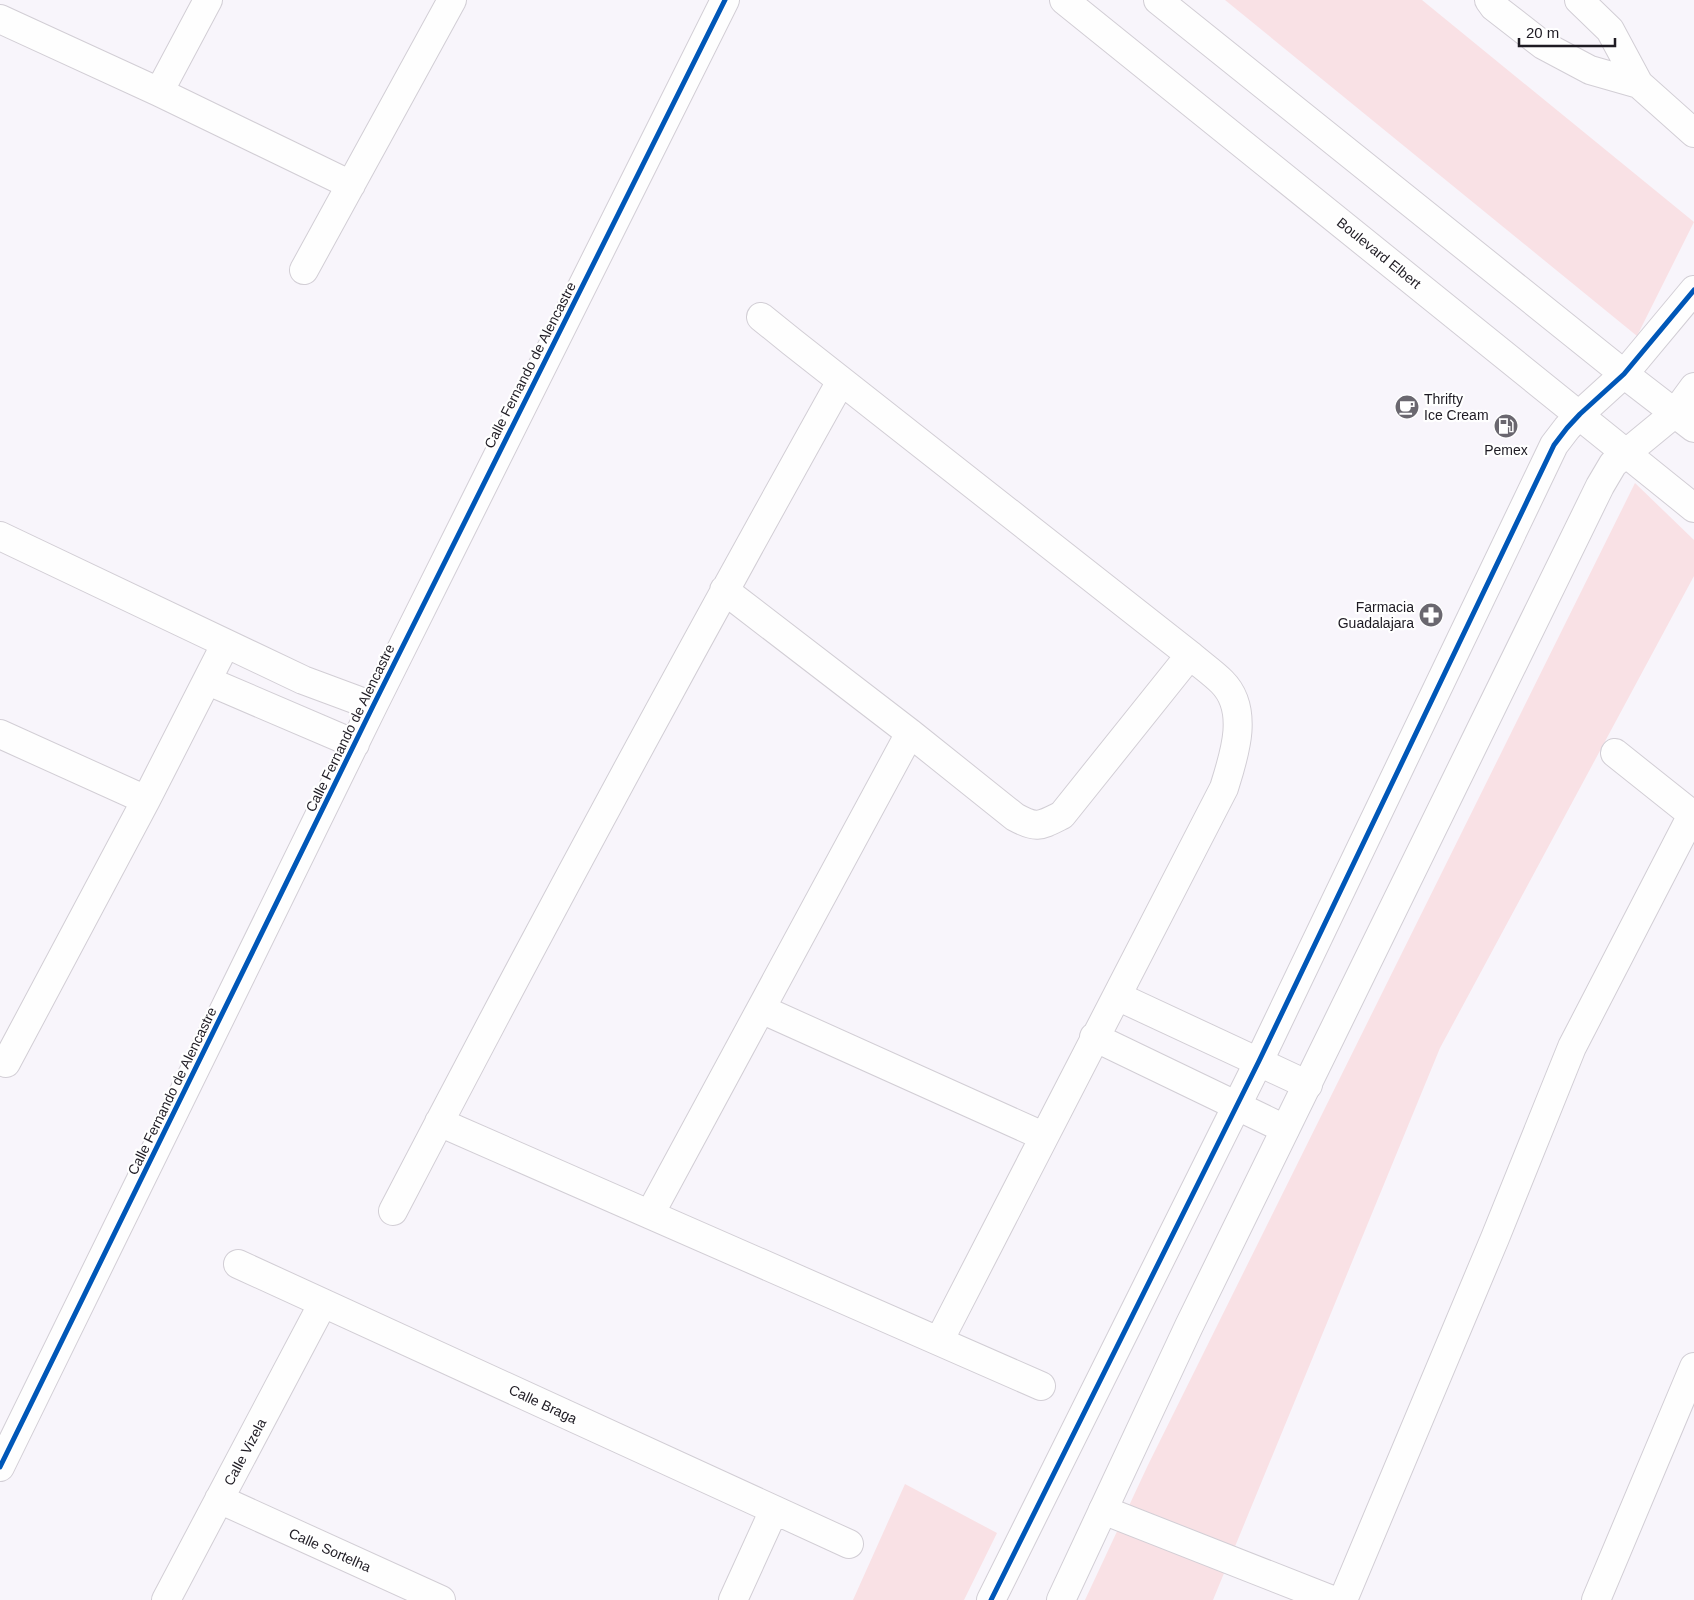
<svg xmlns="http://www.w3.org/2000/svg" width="1694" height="1600" viewBox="0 0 1694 1600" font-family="Helvetica,sans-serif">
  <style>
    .green { fill: #f9e1e5 }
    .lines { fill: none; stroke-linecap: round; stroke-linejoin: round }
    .minor-casing { stroke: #d2ced5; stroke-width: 30 }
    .tertiary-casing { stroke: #d2ced5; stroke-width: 30 }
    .minor { stroke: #fefefe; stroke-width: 28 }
    .tertiary { stroke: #fefefe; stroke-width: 28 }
    .cycleway-casing { stroke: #fff; stroke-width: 8 }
    .cycleway { stroke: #0057b8; stroke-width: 5 }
    .labels { text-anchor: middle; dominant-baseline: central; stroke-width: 4.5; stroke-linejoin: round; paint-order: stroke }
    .street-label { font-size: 14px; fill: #1e1b23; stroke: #fff }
    .poi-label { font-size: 14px; fill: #1e1b23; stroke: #fff; text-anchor: start }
  </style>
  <rect width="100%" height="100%" fill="#f8f5fb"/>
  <!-- green -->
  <path class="green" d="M1225 0H1422L1694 222 1637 336Z
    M1635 483 1694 540V576L1440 1048 1213 1600H1085L1148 1465Z
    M905 1484 997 1533 964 1600H853Z"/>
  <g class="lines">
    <defs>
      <path id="minor" d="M1489 0 1494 7 1543 45 1590 70 1639 84
        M1579 0 1610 30 1639 84 1694 133
        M0 19 159 92 351 185
        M159 92 208 0
        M304 270 452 0
        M761 317 792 342 1190 655C1200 664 1212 672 1222 682 1250 710 1234 756 1224 788L939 1341
        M0 536 303 680 373 706
        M724 590 910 733 1015 817C1037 829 1040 826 1062 815L1190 655
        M208 681 355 744
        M0 734 146 800
        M1615 753 1694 816
        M1117 996 1308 1085
        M761 1009 1043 1136
        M1094 1037 1285 1129
        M0 1060 6 1063 146 800 225 645
        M439 1122 1041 1386
        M393 1211C538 932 688 655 841 381
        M650 1214 910 733
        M238 1264 849 1544
        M0 1467 373 706 725 0
        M219 1499 441 1600
        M1103 1510 1332 1600
        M166 1600 323 1303
        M733 1600 774 1510
        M1343 1600 1495 1238 1572 1047 1692 815
        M1596 1600 1694 1367"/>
      <path id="tertiary" d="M1064 0 1694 508
        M1158 0 1624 374 1694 428
        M991 1600 1259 1061 1554 445 1567 428 1580 414 1624 374 1694 290
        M1061 1600 1189 1326 1600 486 1613 464 1675 413 1694 387"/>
    </defs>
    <!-- minor casing -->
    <use href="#minor" class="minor-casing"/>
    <!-- tertiary casing -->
    <use href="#tertiary" class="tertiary-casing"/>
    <!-- minor -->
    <use href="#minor" class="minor"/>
    <!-- tertiary -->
    <use href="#tertiary" class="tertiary"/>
    <defs>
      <path id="cycleway" d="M0 1467 373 706 725 0
        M991 1600 1259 1061 1554 445 1567 428 1580 414 1624 374 1694 290"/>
    </defs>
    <!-- cycleway casing -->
    <use href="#cycleway" class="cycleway-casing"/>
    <!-- cycleway -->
    <use href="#cycleway" class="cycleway"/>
  </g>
  <!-- icons -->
  <defs>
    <symbol id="cafe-disc" viewBox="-11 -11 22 22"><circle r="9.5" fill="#6a676f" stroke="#fff"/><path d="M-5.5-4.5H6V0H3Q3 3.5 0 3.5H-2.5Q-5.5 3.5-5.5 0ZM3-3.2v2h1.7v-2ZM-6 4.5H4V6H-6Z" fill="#fff"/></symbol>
    <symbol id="fuel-disc" viewBox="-11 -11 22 22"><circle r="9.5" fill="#6a676f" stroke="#fff"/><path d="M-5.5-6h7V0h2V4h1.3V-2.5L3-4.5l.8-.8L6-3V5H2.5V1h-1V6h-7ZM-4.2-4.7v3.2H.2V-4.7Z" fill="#fff"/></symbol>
    <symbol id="pharmacy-disc" viewBox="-11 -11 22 22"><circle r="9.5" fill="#6a676f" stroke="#fff"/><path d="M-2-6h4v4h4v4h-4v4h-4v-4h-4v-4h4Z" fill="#fff"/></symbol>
  </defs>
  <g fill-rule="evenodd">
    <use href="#cafe-disc" x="1393" y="393" width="28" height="28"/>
    <use href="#fuel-disc" x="1492" y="412" width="28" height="28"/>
    <use href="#pharmacy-disc" x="1417" y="601" width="28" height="28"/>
  </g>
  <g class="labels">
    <!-- street labels -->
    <g class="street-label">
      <text transform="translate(1379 253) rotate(39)">Boulevard Elbert</text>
      <text transform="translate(530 365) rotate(-63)">Calle Fernando de Alencastre</text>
      <text transform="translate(350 728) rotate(-64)">Calle Fernando de Alencastre</text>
      <text transform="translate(172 1091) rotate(-64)">Calle Fernando de Alencastre</text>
      <text transform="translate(543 1404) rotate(25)">Calle Braga</text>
      <text transform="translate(245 1452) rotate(-62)">Calle Vizela</text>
      <text transform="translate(330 1550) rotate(24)">Calle Sortelha</text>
    </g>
    <!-- poi labels -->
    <g class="poi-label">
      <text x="1424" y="399">Thrifty<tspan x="1424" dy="16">Ice Cream</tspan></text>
      <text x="1506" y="450" text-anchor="middle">Pemex</text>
      <text x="1414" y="607" text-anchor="end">Farmacia<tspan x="1414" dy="16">Guadalajara</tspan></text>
    </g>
  </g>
  <!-- scale -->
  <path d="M1519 38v8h96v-8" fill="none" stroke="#1e1b23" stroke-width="2.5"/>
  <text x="1526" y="38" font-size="15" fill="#1e1b23" stroke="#ffffff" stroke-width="4" paint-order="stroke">20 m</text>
</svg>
